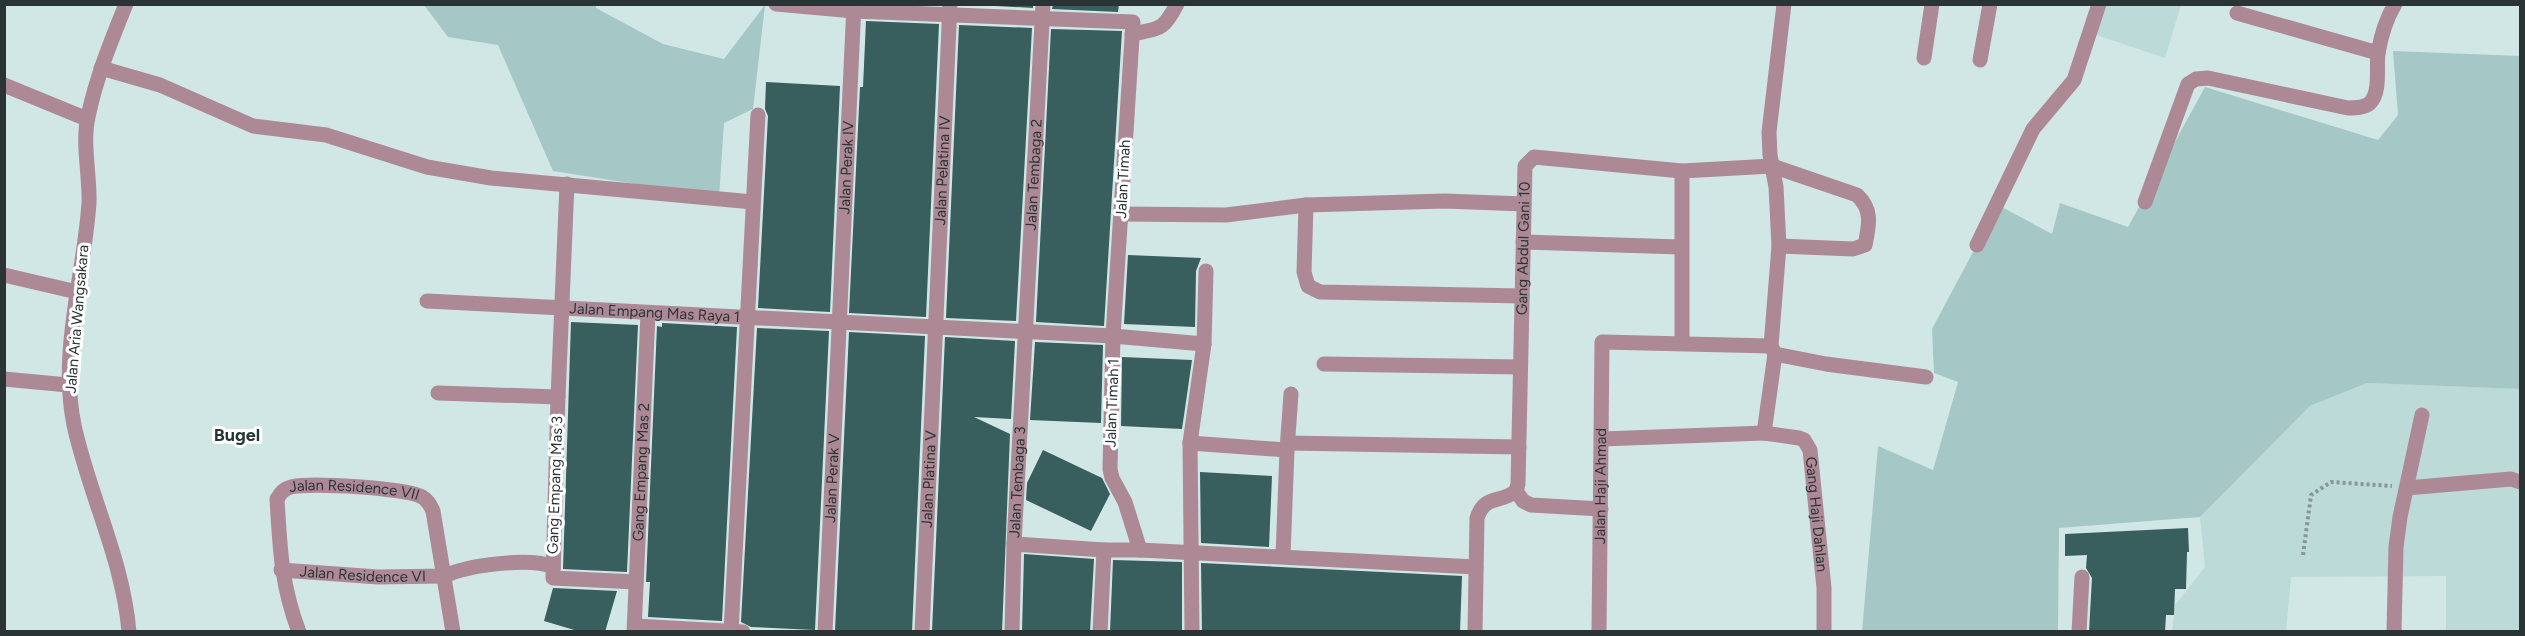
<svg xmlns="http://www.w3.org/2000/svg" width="2525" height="636" viewBox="0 0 2525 636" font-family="Figtree,sans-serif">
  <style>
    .built { fill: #bbdad8 }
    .green { fill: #a5c8c6 }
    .building { fill: #385e5d }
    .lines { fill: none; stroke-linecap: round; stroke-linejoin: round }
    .path { stroke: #869796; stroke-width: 4; stroke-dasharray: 3 3; stroke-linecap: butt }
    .minor { stroke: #ad8996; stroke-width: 15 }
    .labels { text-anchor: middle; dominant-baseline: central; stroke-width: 6; stroke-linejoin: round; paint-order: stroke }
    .street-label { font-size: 15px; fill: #2b3434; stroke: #fff }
    .quarter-label { font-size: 18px; font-weight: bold; fill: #243736; stroke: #fff }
  </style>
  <rect width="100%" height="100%" fill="#d0e7e6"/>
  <!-- built -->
  <path class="built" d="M2098 5H2181L2165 58 2091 33Z
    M2367 383 2520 389V631H2446V576L2291 577 2286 631 2172 632 2175 605 2205 567 2200 517 2310 406Z"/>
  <!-- green -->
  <path class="green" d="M424 5H596V8L663 44 724 59 765 5 753 109 724 123 719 197 553 171 498 45 448 37Z
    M2393 51 2520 56V389L2367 383 2310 406 2200 517 2059 528 2058 631 1862 632 1878 446 1933 470 1958 382 1934 373 1932 329 1998 205 2052 234 2060 203 2128 227 2205 87 2378 140 2398 115Z"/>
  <!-- building -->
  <path class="building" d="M960 4H1033V8Z
    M1053 4H1119L1118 12 1052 9Z
    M866 21 939 24 926 317 849 313 860 87H863Z
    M959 25 1032 28 1016 321 946 318Z
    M1051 29 1122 31 1104 326 1036 322Z
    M766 82 840 86 830 312 758 308 768 116 765 109Z
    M1128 255 1201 258 1196 271 1195 327 1124 324Z
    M571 322 638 325 627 572 563 569Z
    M662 323 737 327 722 621 648 617 650 582H646L657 326 662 327Z
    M757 328 829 331 815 630 751 627 741 622Z
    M849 332 925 336 912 632 835 631Z
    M945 337 1015 341 1011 419 974 417 1010 434 1002 632H932Z
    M1035 342 1103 345 1101 423 1030 420Z
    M1122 357 1192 360 1182 429 1121 426Z
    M1043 450 1102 478 1110 494 1091 531 1026 500 1027 483Z
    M1200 472 1272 476 1269 547 1201 543Z
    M2188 528 2189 552H2187L2186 589H2175L2174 615H2166L2165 632H2089L2092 578 2086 568 2087 555 2065 556V534Z
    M1024 554 1094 559 1090 632H1022Z
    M1113 560 1182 562V632H1110Z
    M1201 563 1462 576 1460 632H1202Z
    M553 588 617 591 605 632H581L544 621Z"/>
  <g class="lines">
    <!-- path -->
    <path class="path" d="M2303 555 2311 495 2331 482 2392 486"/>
    <!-- minor -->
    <g class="minor">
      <path d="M126 4C111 41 96 78 88 117 82 143 90 176 89 203 84 276 59 352 74 425 89 495 123 559 129 632"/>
      <path d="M776 4 854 11 1133 22 1113 336 1110 469 1112 478 1125 502 1140 550"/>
      <path d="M1784 4 1769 132 1770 155 1776 187 1779 246 1771 346 1775 354 1826 364 1926 377"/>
      <path d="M2237 13 2378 53"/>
      <path d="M1132 34C1160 28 1163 31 1177 4"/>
      <path d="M1924 58 1932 4"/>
      <path d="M1980 60 1990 4"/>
      <path d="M101 68 160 85 253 126 326 135 427 167 491 178 753 202"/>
      <path d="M4 85 87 119"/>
      <path d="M1682 171V343"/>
      <path d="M567 184 558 397 553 578 636 582"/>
      <path d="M2145 202 2188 84 2196 79 2208 78 2348 108C2356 108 2364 108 2370 103 2381 92 2376 67 2378 53 2381 36 2386 19 2395 4"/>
      <path d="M1306 205 1304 272 1308 286 1320 292 1522 296"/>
      <path d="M1121 214 1226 215 1306 205 1445 201 1524 204"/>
      <path d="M1523 242 1680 247"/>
      <path d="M1977 245 2033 129 2074 80 2099 4"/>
      <path d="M4 275 77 292"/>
      <path id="s1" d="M427 301 1113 336 1204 344"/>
      <path d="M1324 364 1520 367"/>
      <path d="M4 379 68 385"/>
      <path d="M438 393 558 397"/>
      <path id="s2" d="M1764 433 1799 438 1804 440 1810 450 1824 588V632"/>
      <path d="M1602 439 1764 433 1775 354"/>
      <path d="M1190 443 1287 450"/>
      <path d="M1288 443 1519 447"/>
      <path d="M2407 488 2511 479 2520 482"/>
      <path id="s3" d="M1516 491 1518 484 1525 166 1534 157 1682 171 1772 166 1857 195C1873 210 1869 225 1865 245L1853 249 1779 246"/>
      <path d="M1516 491 1523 501 1531 505 1601 509"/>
      <path d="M1014 544 1104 550H1140L1476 567"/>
      <path d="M1283 556 1287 450 1291 394"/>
      <path id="s4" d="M281 570 378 577 445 576C467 565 531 557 553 567"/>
      <path d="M635 626 743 632"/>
      <path id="s5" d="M299 632C281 584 280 549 277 499 281 493 283 489 291 487 309 482 407 488 422 497 428 500 430 505 433 511L453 632"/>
      <path id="s6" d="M634 632 648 313"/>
      <path d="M731 632 758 115"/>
      <path id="s7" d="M825 632 854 4"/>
      <path id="s8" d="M922 632 950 4"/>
      <path id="s9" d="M1012 632 1014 544 1043 4"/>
      <path d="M1100 632 1104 550"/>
      <path d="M1192 632 1190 443 1204 344 1206 271"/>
      <path d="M1475 632 1477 518C1485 494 1500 504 1516 491"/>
      <path id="s10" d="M1599 632 1602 342 1771 346"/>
      <path d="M2079 632 2082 577"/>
      <path d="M2394 632 2396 547 2400 517 2422 415"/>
    </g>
  </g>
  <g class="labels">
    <!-- street labels -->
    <g class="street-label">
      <text stroke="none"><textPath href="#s7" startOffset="465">Jalan Perak IV</textPath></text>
      <text stroke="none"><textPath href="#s8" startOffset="462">Jalan Pelatina IV</textPath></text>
      <text stroke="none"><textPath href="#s9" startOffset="458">Jalan Tembaga 2</textPath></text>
      <text transform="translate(1123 179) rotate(-87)">Jalan Timah</text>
      <text stroke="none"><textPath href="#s3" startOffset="243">Gang Abdul Gani 10</textPath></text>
      <text stroke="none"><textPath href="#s1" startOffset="228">Jalan Empang Mas Raya 1</textPath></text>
      <text transform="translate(77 319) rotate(-85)">Jalan Aria Wangsakara</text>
      <text transform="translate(1112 403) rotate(-88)">Jalan Timah 1</text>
      <text stroke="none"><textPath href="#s6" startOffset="160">Gang Empang Mas 2</textPath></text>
      <text stroke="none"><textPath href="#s7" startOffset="154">Jalan Perak V</textPath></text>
      <text stroke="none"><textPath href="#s8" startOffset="153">Jalan Platina V</textPath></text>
      <text stroke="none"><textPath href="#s9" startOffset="150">Jalan Tembaga 3</textPath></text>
      <text transform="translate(555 485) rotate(-88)">Gang Empang Mas 3</text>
      <text stroke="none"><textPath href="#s10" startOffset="146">Jalan Haji Ahmad</textPath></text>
      <text stroke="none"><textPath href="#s5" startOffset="218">Jalan Residence VII</textPath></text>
      <text stroke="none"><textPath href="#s2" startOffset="117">Gang Haji Dahlan</textPath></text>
      <text stroke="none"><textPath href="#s4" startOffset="82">Jalan Residence VI</textPath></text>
    </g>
    <!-- quarter labels -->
    <g class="quarter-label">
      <text x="237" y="435">Bugel</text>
    </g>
  </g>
  <!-- border -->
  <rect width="2525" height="636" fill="none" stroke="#2b3434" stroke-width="12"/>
</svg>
